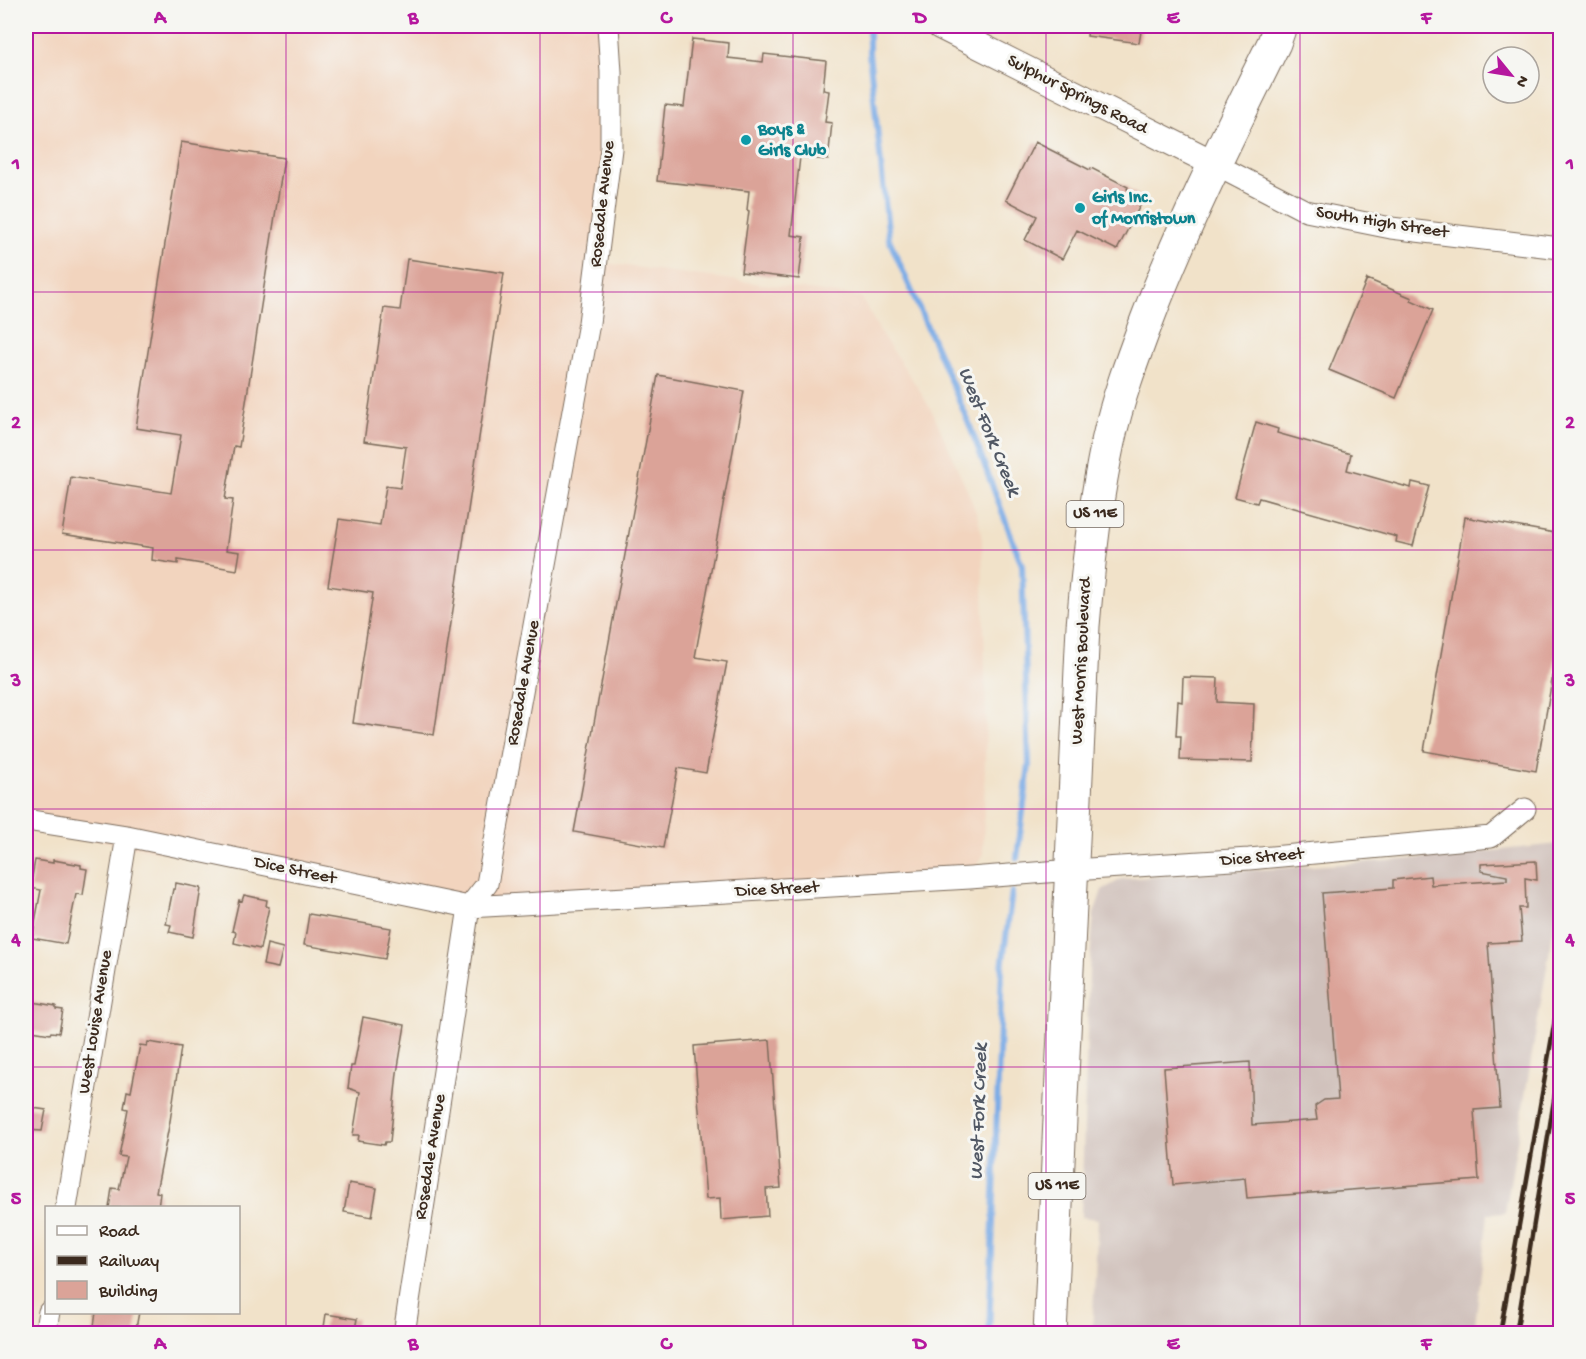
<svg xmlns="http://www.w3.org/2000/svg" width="1586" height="1359" viewBox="0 0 1586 1359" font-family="'Gochi Hand',sans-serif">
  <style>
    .built { fill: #f2d4be }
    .industrial { fill: #cfc0ba }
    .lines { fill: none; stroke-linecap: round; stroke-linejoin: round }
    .stream { stroke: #7bace6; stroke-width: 6 }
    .building { fill: #dba398 }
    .minor-casing { stroke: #7b6a5a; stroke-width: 23 }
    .tertiary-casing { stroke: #7b6a5a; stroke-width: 28 }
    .primary-casing { stroke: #7b6a5a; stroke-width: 35 }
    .minor { stroke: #fff; stroke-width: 21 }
    .tertiary { stroke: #fff; stroke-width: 26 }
    .primary { stroke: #fff; stroke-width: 33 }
    .rail { stroke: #3b2a1e; stroke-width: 4.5 }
    .grid { fill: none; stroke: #b5179e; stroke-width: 1.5; stroke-opacity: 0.55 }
    .culture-dot { fill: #0f9aa8; stroke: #f6f6f2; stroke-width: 2 }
    .labels { text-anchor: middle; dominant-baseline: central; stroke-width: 6; stroke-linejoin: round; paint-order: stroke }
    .shield { fill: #f6f6f2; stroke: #73675e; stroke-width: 1.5 }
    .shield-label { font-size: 16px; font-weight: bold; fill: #3b2a1e }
    .street-label { font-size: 18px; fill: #3b2a1e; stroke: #f6f6f2 }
    .culture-label { font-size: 18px; font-weight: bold; fill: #0d838f; stroke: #f6f6f2; text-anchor: start }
    .water-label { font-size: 20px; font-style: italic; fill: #515864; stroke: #f6f6f2 }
    .neatline { fill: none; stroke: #b5179e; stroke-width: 2 }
    .grid-label { font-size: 20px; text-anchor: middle; font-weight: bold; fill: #b5179e }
  </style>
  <rect width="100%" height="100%" fill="#f6f6f2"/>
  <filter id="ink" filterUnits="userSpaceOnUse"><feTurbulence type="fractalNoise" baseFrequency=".0167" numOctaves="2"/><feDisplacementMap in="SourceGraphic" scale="12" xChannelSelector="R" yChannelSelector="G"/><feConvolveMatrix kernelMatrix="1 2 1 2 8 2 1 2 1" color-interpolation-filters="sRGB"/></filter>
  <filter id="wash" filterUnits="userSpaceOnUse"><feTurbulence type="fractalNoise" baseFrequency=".008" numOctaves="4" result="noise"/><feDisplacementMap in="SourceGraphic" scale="24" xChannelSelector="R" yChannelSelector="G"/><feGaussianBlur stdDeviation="1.35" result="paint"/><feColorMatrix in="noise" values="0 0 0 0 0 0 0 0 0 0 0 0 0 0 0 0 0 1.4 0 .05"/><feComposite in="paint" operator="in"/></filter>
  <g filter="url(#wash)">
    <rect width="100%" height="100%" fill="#f1e2c9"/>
    <!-- built -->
    <path class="built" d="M26 26H608L597 262 861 297 882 335 918 388 934 415 970 497 978 518 982 540 986 716 983 855 970 878 469 907 26 827Z"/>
    <!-- industrial -->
    <path class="industrial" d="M1560 844V890L1505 1213 1488 1214 1474 1333H1092L1098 1219 1081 1217 1089 971 1094 914 1102 890 1122 879 1400 860Z"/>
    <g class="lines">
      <!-- stream -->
      <path class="stream" d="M869 26V53L889 239 968 421 1022 565 1029 765 1017 858
        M989 1334 1002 968 1012 892"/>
    </g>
    <g id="blocks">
      <!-- building -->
      <path class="building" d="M1088 26H1142L1139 43 1087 36Z
        M692 39 729 43 728 58 763 62 764 54 826 61 823 90 829 91 825 122 832 123 828 160 800 157 791 235 804 237 799 279 741 272 749 211 747 210 749 191 657 181 665 105 684 107Z
        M181 142 284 158 239 447 234 446 225 499 233 500 226 550 240 552 237 570 178 560V564L152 560 153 548 62 534 71 477 171 493 181 435 136 428Z
        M1035 142 1090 170 1091 168 1128 187 1127 189 1144 198 1117 250 1077 230 1062 259 1025 240 1037 216 1006 200Z
        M407 259 504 273 434 735 353 723 373 593 328 586 339 519 380 525 386 486 400 488 406 447 364 441 384 308 400 310Z
        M1367 279 1412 298 1411 300 1433 310 1396 398 1329 370Z
        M658 375 744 391 695 657 727 662 706 773 678 768 663 848 574 832Z
        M1256 422 1278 429 1277 433 1351 454 1347 470 1411 488 1412 482 1429 486 1413 546 1396 542 1397 537 1259 498 1257 503 1235 497Z
        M1465 517 1560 534V635L1536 771 1424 751Z
        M1183 677 1218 678 1217 702 1254 704 1252 762 1180 760 1181 736H1176L1178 701 1182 702Z
        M35 860 53 863V860L81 865V868L87 869 83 895 76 894 66 944 32 938 41 890 30 888Z
        M1536 861 1537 880 1525 878 1526 908H1519L1522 941 1488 943 1500 1108 1474 1110 1479 1180 1247 1198 1245 1178 1173 1185 1164 1068 1250 1062 1252 1125 1317 1120 1315 1106 1324 1100 1338 1099 1322 893 1393 888V880L1430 876 1431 885 1507 880V876L1481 871V864Z
        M176 883 201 888 193 937 169 932 171 925 166 924 173 889H175Z
        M244 895 267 900 266 906 269 907 260 949 234 943 236 932 232 931 239 900 242 901Z
        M309 914 391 928 385 959 304 945Z
        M267 944 283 948 278 968 263 965Z
        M26 1001 56 1006V1009L63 1010 59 1033 51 1032 50 1034 26 1030Z
        M363 1017 405 1025 397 1073 390 1142H385L384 1145 358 1141 359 1135H353L360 1092 348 1088 351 1066H354Z
        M770 1040 781 1188 766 1189 768 1216 721 1220 720 1198 706 1199 694 1046Z
        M148 1042 181 1047 170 1121 156 1192 160 1193 158 1208H109L112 1188 119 1189 126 1157 119 1156 128 1109 124 1108 127 1091 131 1092 140 1045 147 1046Z
        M26 1107 46 1110 42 1131 26 1130Z
        M349 1183 377 1188 372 1217 344 1212Z
        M96 1312H139L135 1334H93Z
        M326 1314 357 1319 354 1334H323Z"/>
    </g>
  </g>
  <g filter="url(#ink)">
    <use href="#blocks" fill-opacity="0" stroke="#7b6a5a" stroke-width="1.5"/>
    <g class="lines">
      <defs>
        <path id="minor" d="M1215 164 1306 211 1391 228 1560 248
          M26 820 127 836 469 907 970 878 1072 870 1249 859 1491 837 1525 809
          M66 1208 127 836
          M45 1334 49 1312
          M404 1334 469 907 487 884 589 323 611 149V72L608 26"/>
        <path id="tertiary" d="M940 26 1215 164"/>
        <path id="primary" d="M1050 1334 1083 626C1088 564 1095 503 1108 442 1117 400 1132 360 1147 320 1183 225 1229 134 1274 43L1280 26"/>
      </defs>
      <!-- minor casing -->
      <use href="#minor" class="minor-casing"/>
      <!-- tertiary casing -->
      <use href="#tertiary" class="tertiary-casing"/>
      <!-- primary casing -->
      <use href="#primary" class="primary-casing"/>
      <!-- minor -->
      <use href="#minor" class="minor"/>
      <!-- tertiary -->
      <use href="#tertiary" class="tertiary"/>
      <!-- primary -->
      <use href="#primary" class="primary"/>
      <!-- rail -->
      <path class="rail" d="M1500 1334 1560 991
        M1516 1334 1560 1063"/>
    </g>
  </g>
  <!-- grid -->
  <path class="grid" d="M286 26V1334M540 26V1334M793 26V1334M1046 26V1334M1300 26V1334M26 292H1560M26 550H1560M26 809H1560M26 1067H1560"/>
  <!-- markers -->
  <g class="culture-dot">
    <circle cx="746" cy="140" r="6"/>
    <circle cx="1080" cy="208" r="6"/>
  </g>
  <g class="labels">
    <!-- shield labels -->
    <g class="shield">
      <rect x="1066.5" y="501" width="57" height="26" rx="4.5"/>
      <rect x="1028.5" y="1173" width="57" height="26" rx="4.5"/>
    </g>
    <g class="shield-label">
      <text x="1095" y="514">US 11E</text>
      <text x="1057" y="1186">US 11E</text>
    </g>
    <!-- street labels -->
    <g class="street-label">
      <text transform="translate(1077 95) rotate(27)">Sulphur Springs Road</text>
      <text transform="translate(603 204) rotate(-84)">Rosedale Avenue</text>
      <text transform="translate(1382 223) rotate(9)">South High Street</text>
      <text transform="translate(1082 661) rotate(-87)">West Morris Boulevard</text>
      <text transform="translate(524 683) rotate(-80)">Rosedale Avenue</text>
      <text transform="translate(1262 858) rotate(-5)">Dice Street</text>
      <text transform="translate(295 871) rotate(12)">Dice Street</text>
      <text transform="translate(777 890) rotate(-3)">Dice Street</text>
      <text transform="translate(96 1022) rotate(-81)">West Louise Avenue</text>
      <text transform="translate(431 1157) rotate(-81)">Rosedale Avenue</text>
    </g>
    <!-- culture labels -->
    <g class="culture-label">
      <text x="758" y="130">Boys &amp;<tspan x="758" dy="21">Girls Club</tspan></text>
      <text x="1092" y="198">Girls Inc.<tspan x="1092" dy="21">of Morristown</tspan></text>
    </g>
    <!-- water labels -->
    <g class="water-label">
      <text transform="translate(988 432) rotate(68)">West Fork Creek</text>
      <text transform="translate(980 1112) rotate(-88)">West Fork Creek</text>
    </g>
  </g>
  <!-- margin -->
  <rect width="1586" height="1359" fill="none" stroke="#f6f6f2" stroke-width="66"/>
  <!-- legend -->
  <rect x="45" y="1206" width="195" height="108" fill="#f6f6f2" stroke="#aba49d" stroke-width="1.5"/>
  <rect x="57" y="1226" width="30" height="9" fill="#ffffff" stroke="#aba49d" stroke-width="1.5"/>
  <text x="99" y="1236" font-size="18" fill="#3b2a1e">Road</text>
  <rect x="57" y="1256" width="30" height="9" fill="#3b2a1e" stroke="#aba49d" stroke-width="1.5"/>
  <text x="99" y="1266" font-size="18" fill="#3b2a1e">Railway</text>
  <rect x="57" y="1281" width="30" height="18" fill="#dba398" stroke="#aba49d" stroke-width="1.5"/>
  <text x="99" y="1296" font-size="18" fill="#3b2a1e">Building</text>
  <!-- north arrow -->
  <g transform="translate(1511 75) rotate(120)"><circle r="28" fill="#f6f6f2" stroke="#aba49d" stroke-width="1.5"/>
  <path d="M0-4.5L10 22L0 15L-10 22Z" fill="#b5179e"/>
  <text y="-9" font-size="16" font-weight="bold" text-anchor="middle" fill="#3b2a1e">N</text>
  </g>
  <rect x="33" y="33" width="1520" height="1293" class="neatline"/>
  <g class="grid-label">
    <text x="160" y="23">A</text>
    <text x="413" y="23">B</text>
    <text x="666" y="23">C</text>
    <text x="920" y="23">D</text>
    <text x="1173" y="23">E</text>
    <text x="1426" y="23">F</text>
    <text x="16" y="169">1</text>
    <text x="1570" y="169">1</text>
    <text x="16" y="428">2</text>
    <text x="1570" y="428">2</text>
    <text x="16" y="686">3</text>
    <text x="1570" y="686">3</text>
    <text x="16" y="945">4</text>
    <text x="1570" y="945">4</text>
    <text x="16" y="1204">5</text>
    <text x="1570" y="1204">5</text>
    <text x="160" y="1349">A</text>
    <text x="413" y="1349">B</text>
    <text x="666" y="1349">C</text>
    <text x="920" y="1349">D</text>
    <text x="1173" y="1349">E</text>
    <text x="1426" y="1349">F</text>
  </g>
</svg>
